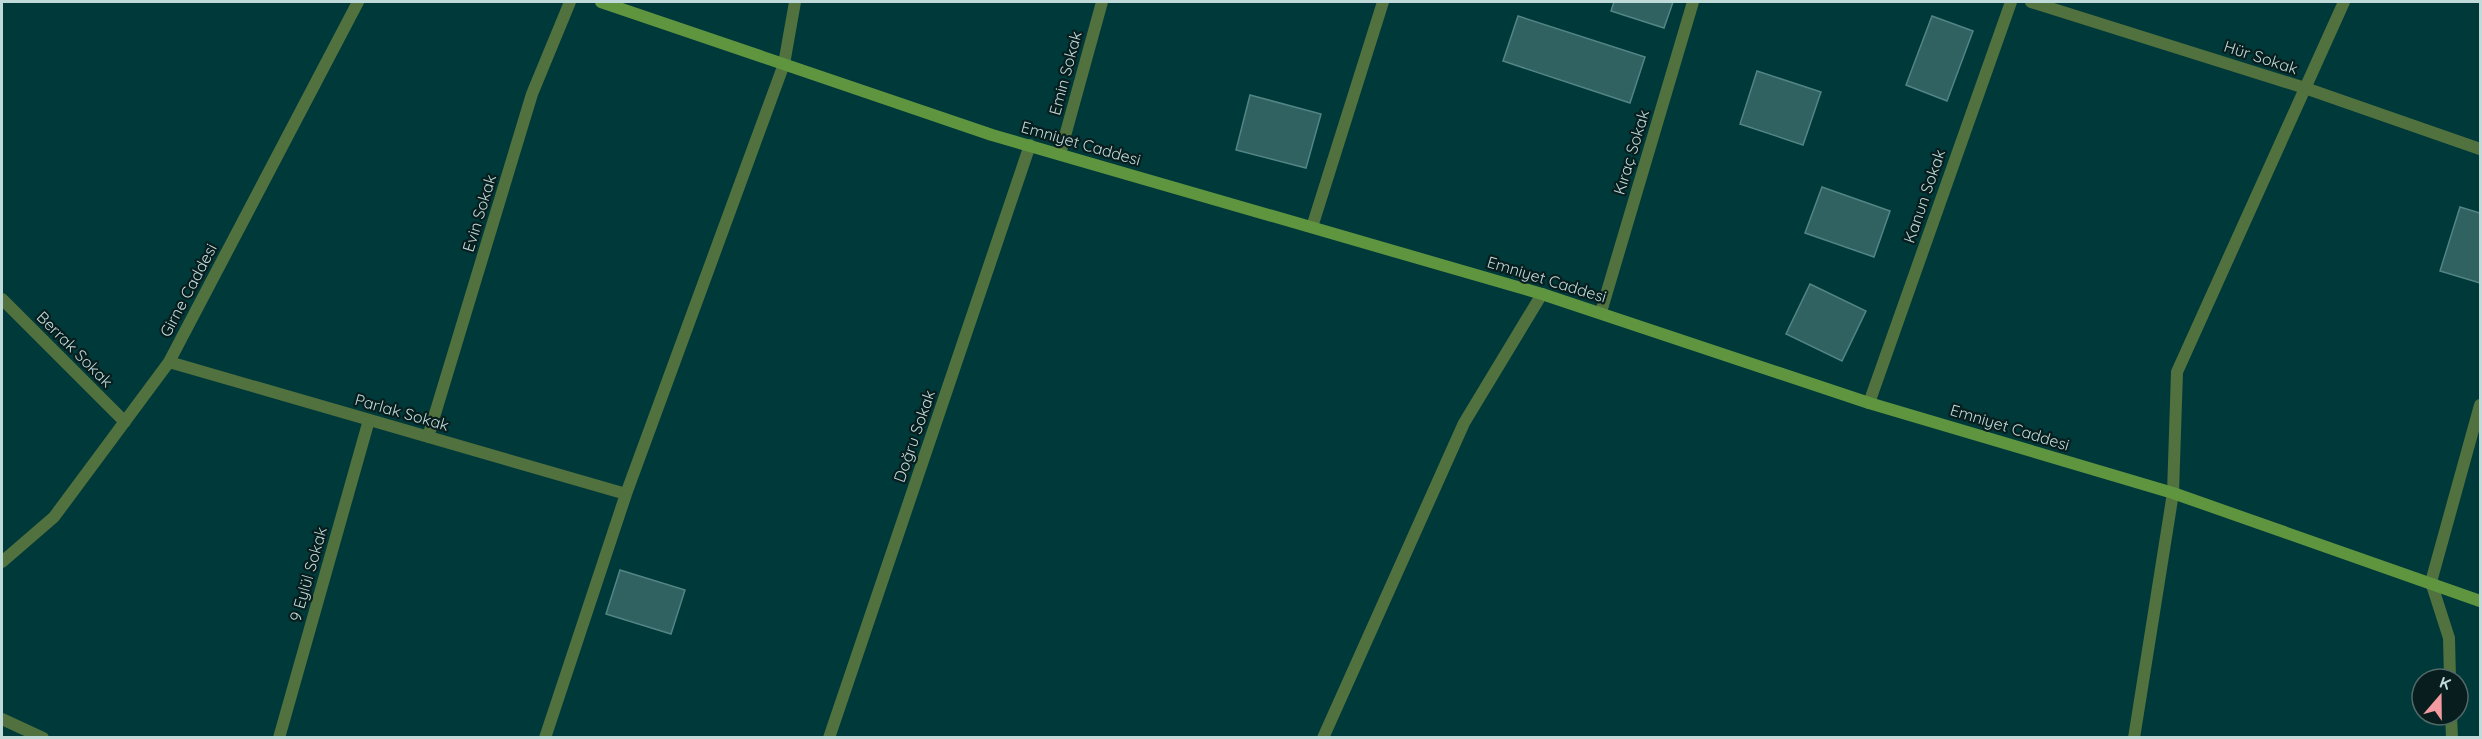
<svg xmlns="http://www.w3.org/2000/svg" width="2482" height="739" viewBox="0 0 2482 739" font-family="Quicksand,sans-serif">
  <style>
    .building { fill: #306262; stroke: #538585; stroke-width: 1.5 }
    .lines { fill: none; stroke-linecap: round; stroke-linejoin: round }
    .street { stroke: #51713e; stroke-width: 12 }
    .secondary { stroke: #609540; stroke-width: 12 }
    .labels { text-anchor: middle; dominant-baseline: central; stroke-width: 4.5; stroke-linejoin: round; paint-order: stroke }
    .street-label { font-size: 16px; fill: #c0dad9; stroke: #081d1d }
  </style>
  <rect width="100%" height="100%" fill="#003939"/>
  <!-- building -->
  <path class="building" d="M1614 2H1673L1664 28 1611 11Z
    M1518 16 1645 57 1630 103 1503 61Z
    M1932 16 1973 31 1947 101 1906 85Z
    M1757 71 1821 92 1803 145 1740 124Z
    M1250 95 1321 114 1306 168 1236 150Z
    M1822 187 1890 211 1874 257 1805 233Z
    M2460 207 2480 213V283L2440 271Z
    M1810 284 1866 311 1842 361 1786 334Z
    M620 570 685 590 671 634 606 614Z"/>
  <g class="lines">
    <!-- street -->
    <path class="street" d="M2031 2 2305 88 2480 149
      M1060 154 1102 2
      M1312 227 1383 2
      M2 299 125 422
      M1601 312 1693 2
      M169 362 626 494
      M1869 403 2011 2
      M428 437 532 94 570 2
      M2 562 54 517 169 362 358 2
      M2450 679 2449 638 2431 582 2480 405
      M2451 715 2452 738
      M2 719 43 738
      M279 738 369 420
      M545 738 626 494 784 64 795 2
      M829 738 1030 145
      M1323 738 1464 423 1542 294
      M2134 738 2173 493 2177 372 2344 2"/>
    <!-- secondary -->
    <path class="secondary" d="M601 2 992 135 1542 294 1869 403 2173 493 2480 601"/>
  </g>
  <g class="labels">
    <!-- street labels -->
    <g class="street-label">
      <text transform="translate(2261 57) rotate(18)">Hür Sokak</text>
      <text transform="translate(1065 73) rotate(-75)">Emin Sokak</text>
      <text transform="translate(1081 143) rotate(16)">Emniyet Caddesi</text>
      <text transform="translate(1631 152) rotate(-73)">Kıraç Sokak</text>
      <text transform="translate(1924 196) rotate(-71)">Kanun Sokak</text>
      <text transform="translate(479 213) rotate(-73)">Evin Sokak</text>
      <text transform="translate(1547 279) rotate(17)">Emniyet Caddesi</text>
      <text transform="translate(188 290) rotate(-62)">Girne Caddesi</text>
      <text transform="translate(75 349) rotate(45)">Berrak Sokak</text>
      <text transform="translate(402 412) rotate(16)">Parlak Sokak</text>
      <text transform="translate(2010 427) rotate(17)">Emniyet Caddesi</text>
      <text transform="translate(914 436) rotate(-71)">Doğru Sokak</text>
      <text transform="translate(308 574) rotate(-74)">9 Eylül Sokak</text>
    </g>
  </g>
  <!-- border -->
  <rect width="2482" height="739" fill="none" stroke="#c0dad9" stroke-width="6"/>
  <!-- north arrow -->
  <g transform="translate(2440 697) rotate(20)"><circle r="28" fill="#081d1d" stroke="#526968" stroke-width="1.5"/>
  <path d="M0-4.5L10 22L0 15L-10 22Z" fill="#f49aa1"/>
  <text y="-9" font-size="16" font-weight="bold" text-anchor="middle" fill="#c0dad9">K</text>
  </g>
</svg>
